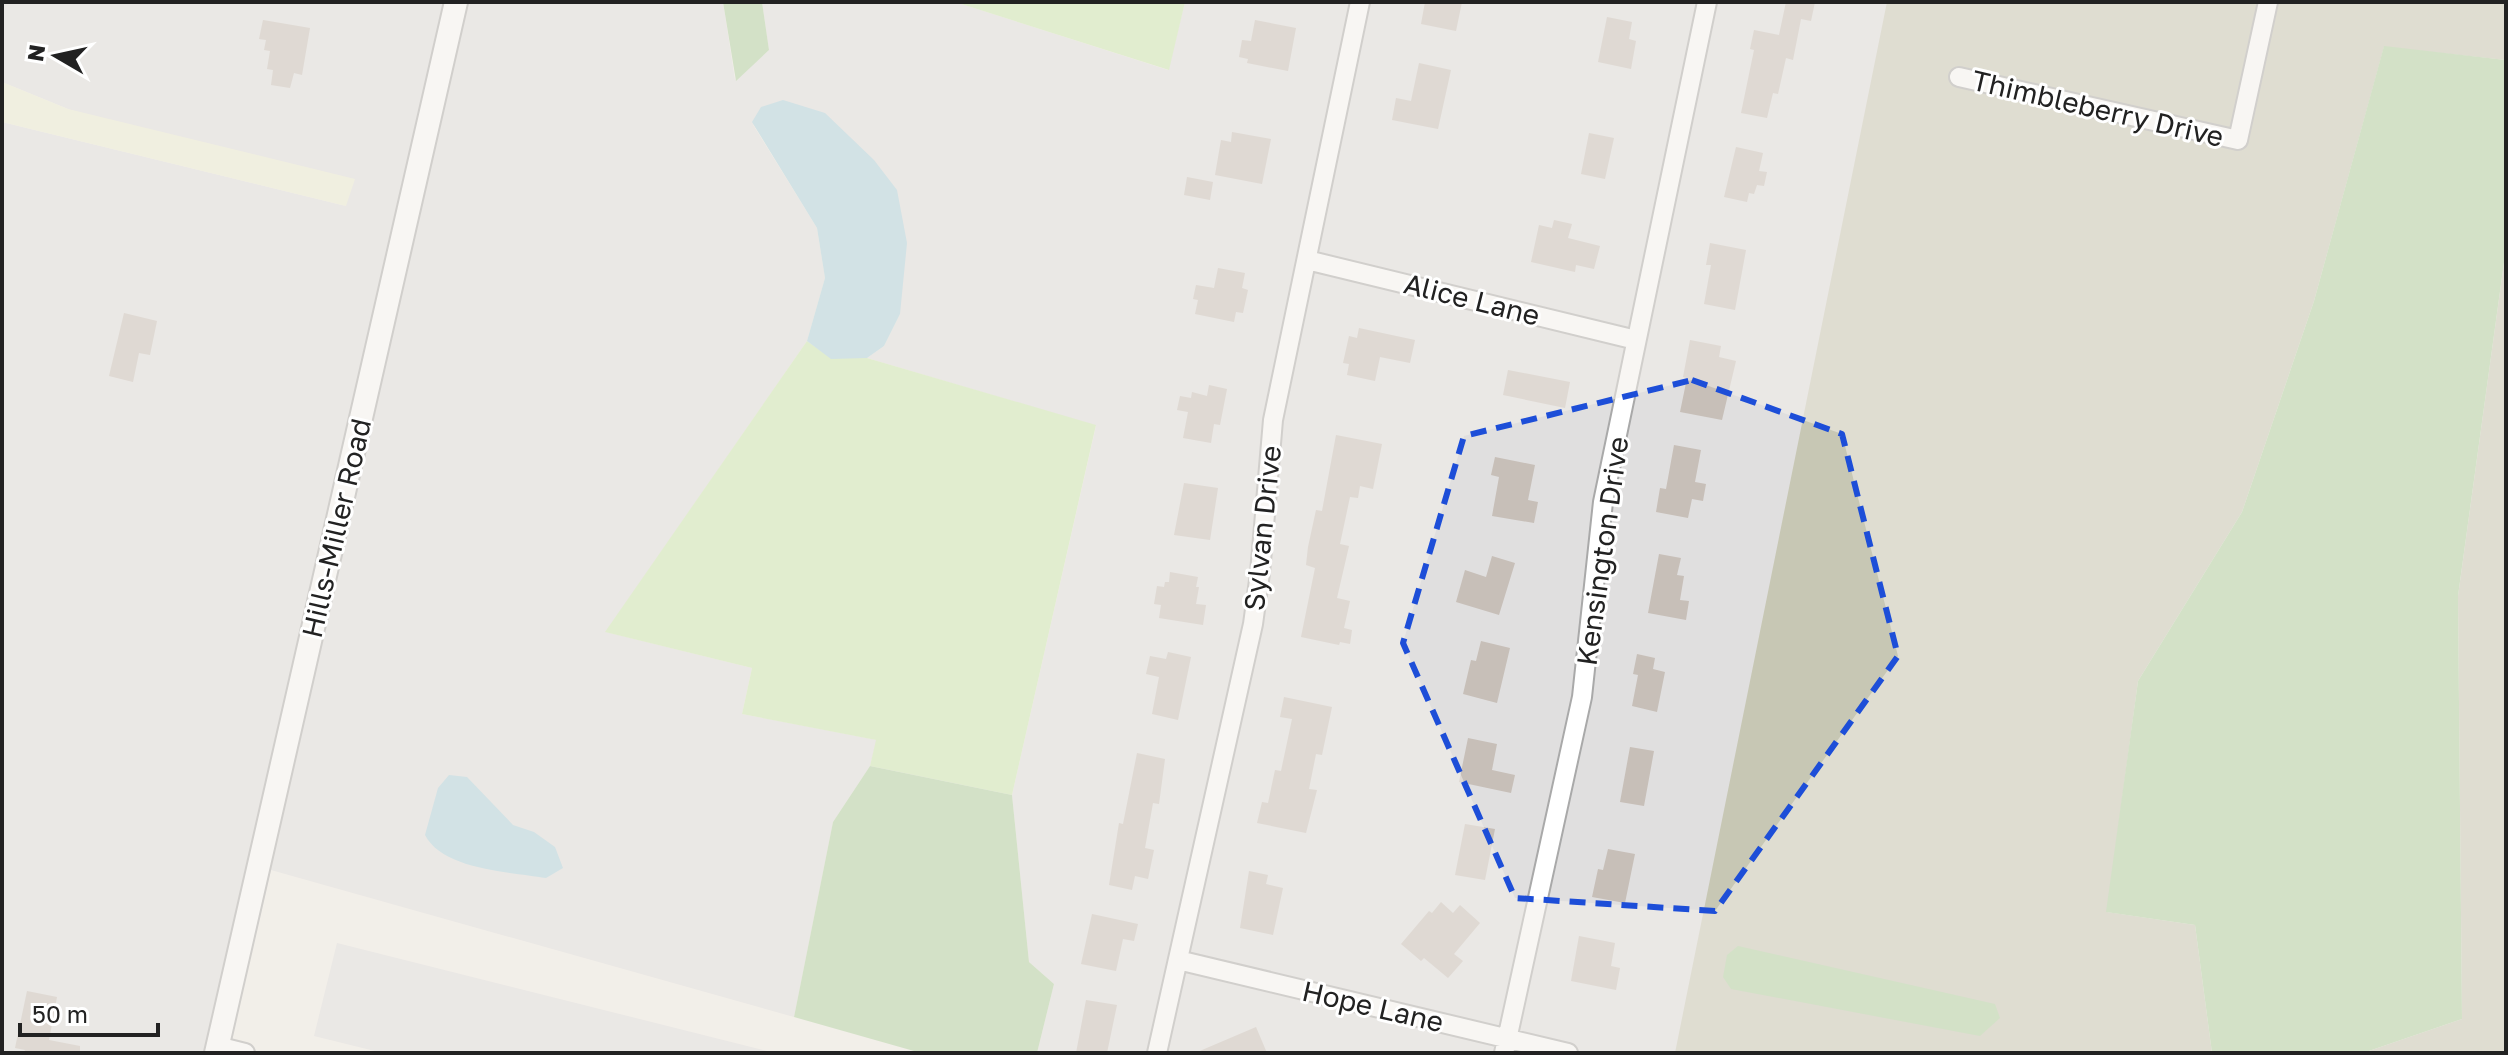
<svg xmlns="http://www.w3.org/2000/svg" width="2508" height="1055" viewBox="0 0 2508 1055" font-family="'Golos Text',sans-serif">
  <style>
    .residential { fill: #e0dfdf }
    .construction { fill: #c7c7b4 }
    .farmland { fill: #eef0d5 }
    .grass { fill: #cdebb0 }
    .forest { fill: #add19e }
    .water { fill: #aad3df }
    .building { fill: #c7bfb8 }
    .lines { fill: none; stroke-linecap: round; stroke-linejoin: round }
    .minor-casing { stroke: #a9a9a9; stroke-width: 22 }
    .tertiary-casing { stroke: #a9a9a9; stroke-width: 26 }
    .minor { stroke: #fff; stroke-width: 18 }
    .tertiary { stroke: #fff; stroke-width: 22 }
    .marked { fill: none; stroke: #1d4ed8; stroke-width: 6; stroke-dasharray: 16 10; stroke-linejoin: round }
    .labels { text-anchor: middle; dominant-baseline: central; stroke-width: 6; stroke-linejoin: round; paint-order: stroke }
    .street-label { font-size: 28px; fill: #222; stroke: #fff }
  </style>
  <rect width="100%" height="100%" fill="#f2efe9"/>
  <!-- residential -->
  <path class="residential" d="M2 2H723L735 80 769 50 762 2H955L1168 70 1185 2H1890L1676 1053H1037L1054 984 1029 962 1012 795 1096 426 867 358 884 346 900 314 752 123 817 228 825 278 807 341 606 632 752 668 742 714 877 740 870 766 833 822 794 1017 271 870 228 1053H2V122L346 206 68 109 2 82Z
    M337 943 771 1052V1053H383L314 1036Z"/>
  <!-- construction -->
  <path class="construction" d="M1887 2H2506V60L2384 47 2314 301 2242 512 2138 681 2107 912 2195 925 2212 1053H1675Z
    M2506 248V1053H2363L2462 1019 2458 596Z"/>
  <!-- farmland -->
  <path class="farmland" d="M2 82 68 109 355 179 346 206 2 122Z"/>
  <!-- grass -->
  <path class="grass" d="M955 2H1185L1169 70Z
    M807 341 831 358H867L1096 425 1012 795 870 766 876 740 742 714 752 668 605 632Z"/>
  <!-- forest -->
  <path class="forest" d="M723 2H762L769 50 736 81Z
    M2384 46 2506 60V248L2458 596 2462 1019 2363 1053H2212L2195 925 2106 912 2138 681 2242 512 2314 301Z
    M870 766 1012 795 1029 962 1054 984 1037 1053H921L794 1017 833 822Z
    M1738 946 1995 1004 2000 1018 1980 1036 1731 989 1723 977 1727 955Z"/>
  <!-- water -->
  <path class="water" d="M783 100 825 113 874 160 897 190 907 243 900 314 884 346 867 358 831 359 807 341 825 278 817 228 752 122 761 107Z
    M449 775 467 777 513 825 534 832 555 847 563 868 546 878C511 872 443 870 425 835L438 788Z"/>
  <!-- building -->
  <path class="building" d="M1425 2H1462L1456 31 1421 24Z
    M1786 2H1815L1811 21 1801 19 1793 60 1786 58 1778 94 1773 93 1767 118 1741 113 1754 50 1750 49 1754 30 1779 35Z
    M1607 17 1632 22 1629 39 1636 41 1631 69 1598 62Z
    M263 20 310 28 302 75 294 73 290 88 271 85 273 70 267 69 270 51 264 50 266 40 259 39Z
    M1255 20 1296 28 1288 71 1247 63 1248 59 1239 57 1242 40 1251 41Z
    M1419 63 1451 70 1438 129 1392 120 1396 98 1411 101Z
    M1232 132 1271 139 1262 184 1215 175 1221 140 1231 142Z
    M1589 133 1614 138 1605 179 1581 174Z
    M1736 147 1763 153 1759 171 1767 172 1764 186 1757 185 1754 194 1749 193 1747 202 1724 197Z
    M1187 177 1213 182 1210 200 1184 195Z
    M1554 220 1572 224 1568 238 1600 246 1594 269 1576 265 1575 272 1531 262 1539 225 1552 228Z
    M1710 243 1746 250 1735 310 1704 304 1711 265H1706Z
    M1218 268 1245 273 1242 288 1248 290 1243 313 1236 312 1234 322 1195 314 1198 300 1193 299 1196 285 1214 288Z
    M124 313 157 321 150 355 139 353 133 382 109 376Z
    M1359 328 1415 340 1410 363 1380 357 1375 381 1347 375 1349 364 1343 363 1349 336 1357 338Z
    M1690 340 1721 346 1719 357 1736 361 1722 420 1680 412 1687 378 1683 377Z
    M1508 370 1570 382 1565 408 1503 395Z
    M1209 385 1227 389 1220 425 1214 424 1211 443 1183 438 1188 412 1177 410 1180 396 1191 398 1192 392 1207 396Z
    M1336 435 1382 444 1373 489 1360 486 1358 498 1350 497 1340 544 1349 546 1337 598 1350 601 1344 628 1352 630 1350 644 1340 642 1339 645 1301 637 1315 568 1306 565 1308 547 1316 510 1322 511Z
    M1674 445 1701 450 1695 482 1706 484 1703 501 1692 499 1688 518 1656 512 1660 488 1666 489Z
    M1495 457 1535 465 1528 500 1538 502 1534 523 1492 516 1499 477 1491 475Z
    M1184 483 1218 488 1210 540 1174 535Z
    M1659 554 1681 558 1677 575 1684 576 1680 600 1689 601 1686 620 1648 613Z
    M1492 556 1515 563 1499 615 1456 602 1465 570 1486 577Z
    M1170 572 1198 577 1196 587H1199L1196 604 1206 605 1203 625 1159 618 1161 605 1154 604 1157 586 1164 587 1165 582H1169Z
    M1481 641 1510 648 1497 703 1463 694 1471 660 1476 661Z
    M1168 652 1191 657 1178 720 1152 714 1159 677 1146 674 1150 656 1166 659Z
    M1637 654 1655 658 1653 669 1665 672 1657 712 1632 706 1638 675 1633 674Z
    M1284 697 1332 707 1322 755 1316 754 1309 789 1317 790 1306 833 1257 823 1262 802 1268 803 1275 770 1281 771 1292 719 1280 717Z
    M1468 738 1497 744 1492 770 1515 775 1511 793 1459 782Z
    M1630 747 1654 751 1644 806 1620 802Z
    M1137 753 1165 759 1159 804 1153 803 1145 848 1154 850 1148 879 1135 876 1132 890 1109 885 1119 823 1123 824Z
    M1465 824 1495 829 1485 880 1455 875Z
    M1608 849 1635 854 1625 903 1592 897 1598 869 1603 870Z
    M1249 871 1268 875 1266 884 1283 888 1273 935 1240 928Z
    M1441 902 1453 913 1460 905 1480 923 1454 954 1463 961 1448 978 1424 958 1421 961 1401 944 1429 911 1432 913Z
    M1092 914 1138 924 1134 941 1123 939 1116 971 1081 964Z
    M1579 936 1615 943 1611 966 1620 968 1616 990 1571 981Z
    M27 991 57 997 49 1040 80 1046V1053H24L25 1050 15 1048Z
    M1086 1000 1117 1005 1107 1053H1076Z
    M1256 1027 1267 1053H1195Z"/>
  <g class="lines">
    <defs>
      <path id="minor" d="M1959 77 2238 140 2268 2
        M1307 260 1636 340
        M1178 960 1568 1053
        M217 1046 245 1053
        M1157 1053 1253 624 1260 573 1273 420 1360 2
        M1504 1053 1582 697 1603 502 1707 2"/>
      <path id="tertiary" d="M216 1053 456 2"/>
    </defs>
    <!-- minor casing -->
    <use href="#minor" class="minor-casing"/>
    <!-- tertiary casing -->
    <use href="#tertiary" class="tertiary-casing"/>
    <!-- minor -->
    <use href="#minor" class="minor"/>
    <!-- tertiary -->
    <use href="#tertiary" class="tertiary"/>
  </g>
  <!-- marked area -->
  <path d="M0 0H2508V1055H0ZM1692 380 1842 434 1898 656 1715 911 1515 898 1403 643 1464 436Z" fill="#f2efe9" fill-opacity=".55" fill-rule="evenodd"/>
  <path class="marked" d="M1692 380 1842 434 1898 656 1715 911 1515 898 1403 643 1464 436Z"/>
  <g class="labels">
    <!-- street labels -->
    <g class="street-label">
      <text transform="translate(2098 108) rotate(13)">Thimbleberry Drive</text>
      <text transform="translate(1472 299) rotate(14)">Alice Lane</text>
      <text transform="translate(336 528) rotate(-77)">Hills-Miller Road</text>
      <text transform="translate(1262 528) rotate(-84)">Sylvan Drive</text>
      <text transform="translate(1602 551) rotate(-82)">Kensington Drive</text>
      <text transform="translate(1373 1006) rotate(13)">Hope Lane</text>
    </g>
  </g>
  <!-- border -->
  <rect width="2508" height="1055" fill="none" stroke="#222222" stroke-width="8"/>
  <!-- north arrow -->
  <g transform="translate(56 56) rotate(279)" stroke="#ffffff" stroke-width="6" paint-order="stroke">
  <path d="M0-6L14 30L0 20L-14 30Z" fill="#222222"/>
  <text y="-12" font-size="22" font-weight="bold" text-anchor="middle" fill="#222222">N</text>
  </g>
  <!-- scale -->
  <path d="M20 1023v12h138v-12" fill="none" stroke="#222222" stroke-width="4"/>
  <text x="32" y="1023" font-size="24" fill="#222222" stroke="#ffffff" stroke-width="6" paint-order="stroke">50 m</text>
</svg>
